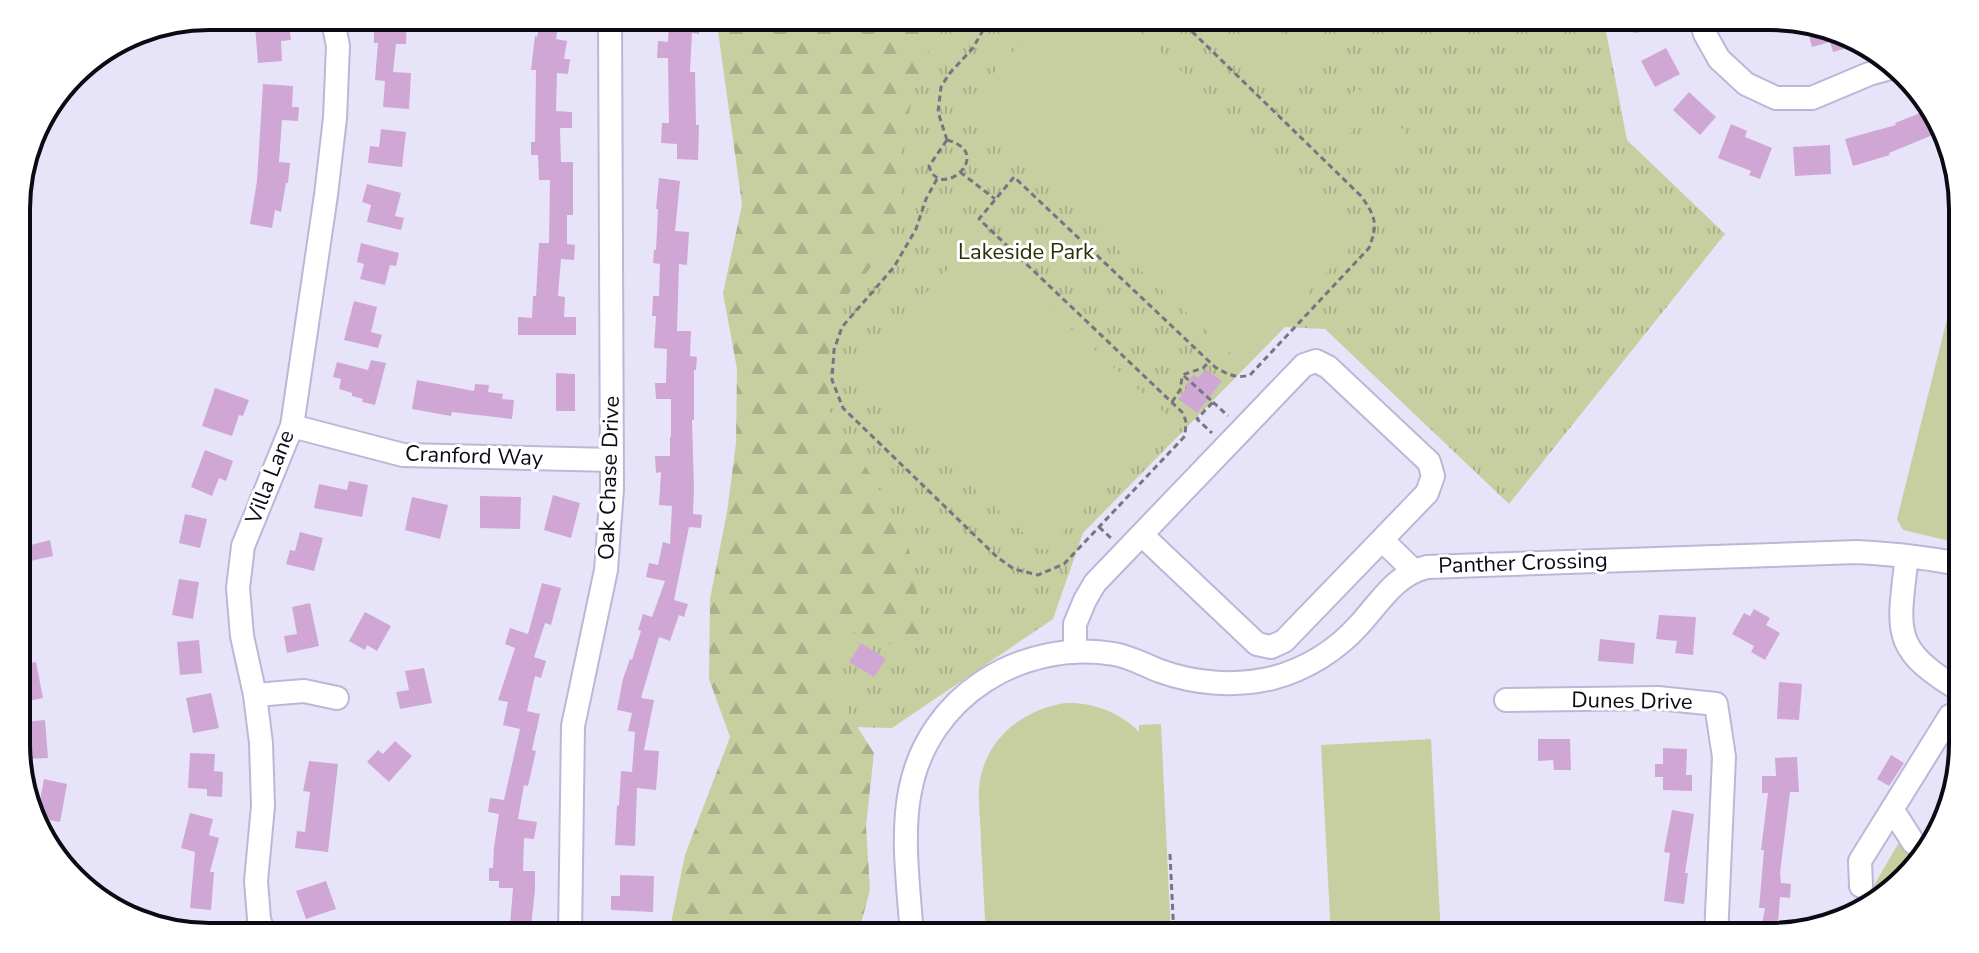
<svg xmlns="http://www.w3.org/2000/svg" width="1979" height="953" viewBox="0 0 1979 953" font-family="'Nunito Sans',sans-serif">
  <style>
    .grass { fill: url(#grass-tufts) }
    .forest { fill: url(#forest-firs) }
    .pitch { fill: #c7cfa0 }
    .building { fill: #d0a7d4 }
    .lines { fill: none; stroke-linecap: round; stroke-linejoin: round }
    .minor-casing { stroke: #bbb7d8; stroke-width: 26 }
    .path { stroke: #777484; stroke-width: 3; stroke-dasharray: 6 4; stroke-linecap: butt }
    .minor { stroke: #fff; stroke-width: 22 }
    .labels { text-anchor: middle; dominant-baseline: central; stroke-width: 6; stroke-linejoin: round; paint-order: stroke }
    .park-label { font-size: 22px; fill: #2b2f01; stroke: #fff }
    .street-label { font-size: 22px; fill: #0c0a15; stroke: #fff }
    .rim { fill: none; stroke: #0c0a15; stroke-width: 4 }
  </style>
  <defs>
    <pattern id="grass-tufts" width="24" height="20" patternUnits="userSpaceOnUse" patternTransform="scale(2)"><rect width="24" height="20" fill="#c7cfa0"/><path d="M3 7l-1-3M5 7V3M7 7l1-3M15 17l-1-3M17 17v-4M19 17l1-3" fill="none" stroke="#aab089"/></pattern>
    <pattern id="forest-firs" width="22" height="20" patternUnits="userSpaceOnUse" patternTransform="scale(2)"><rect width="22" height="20" fill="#c7cfa0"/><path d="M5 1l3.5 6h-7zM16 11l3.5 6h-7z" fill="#aab089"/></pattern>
  </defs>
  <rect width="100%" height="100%" fill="#e7e4f9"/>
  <!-- grass -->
  <path class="grass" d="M796 16H1603L1627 140 1725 234 1509 504 1325 329 1285 327 1083 533 1053 619 892 728 773 725Z
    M1898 844 1919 857 1877 905 1859 911Z"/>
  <!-- forest -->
  <path class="forest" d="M716 16H890L936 33 915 88 899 155 900 202 877 260 844 299 827 361 830 412 871 475 908 543 923 631 901 647 852 632 830 656 834 691 874 753 866 826 870 890 858 935 856 937H668L685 855 730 737 709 679 710 599 727 512 736 443 737 369 723 293 742 205Z"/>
  <!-- pitch -->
  <path class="pitch" d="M1046 16H1122L1360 236 1242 364 963 106Z
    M1263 16H1282L1291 23 1254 64 1235 47Z
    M1301 34 1320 51 1283 91 1265 75Z
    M1357 88 1375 105 1339 145 1320 129Z
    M1387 115 1406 132 1369 173 1351 156Z
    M973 241 1168 416 1045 552 850 377Z
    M1951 303H1962V544L1903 530 1897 519Z
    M1065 703C1093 702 1120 712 1139 732V725L1161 724 1171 937H986C984 906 983 875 981 844 981 825 978 806 979 788 983 741 1021 710 1065 703Z
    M1431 739 1441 937H1331L1321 745Z"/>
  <!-- building -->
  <path class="building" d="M380 16H407L406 44H396L393 72 411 73 409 109 383 107 385 81 375 80 378 43H374V28H379Z
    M541 16H560L556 39 567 41 564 59H570L568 74 557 73 556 111 572 112V128H560L561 162H573V215H567V244L575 245 574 260 561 259 558 296 565 297 564 317H576V335H518V317L532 318 533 296H536L539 243H549L550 180H539L538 155H531V142H535L536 70H531L535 36 537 37Z
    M1632 16H1661L1663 29 1634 33Z
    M669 19 699 20V34L692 33 690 72H695L696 125H699L698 160 677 159V144L661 143 662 123H669L668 58H657L658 41 668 42Z
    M289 24 291 40 281 41 282 61 258 63 255 26Z
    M1806 24 1855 36 1849 37 1851 47 1833 52 1830 42 1812 47Z
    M1666 48 1680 74 1655 87 1641 61Z
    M263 84 293 86 292 107H299L298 121 282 120 279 162 290 163 288 183H286L281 212 275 210 272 228 250 224 257 181Z
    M1689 92 1716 117 1700 135 1673 110Z
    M1930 109 1940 132 1889 153 1890 155 1853 166 1845 139 1896 125 1895 123Z
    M1731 124 1747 131 1745 137 1772 148 1760 179 1749 175 1751 171 1718 158Z
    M381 129 406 132 402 167 368 163 370 146 379 147Z
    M1830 145 1831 174 1795 176 1793 147Z
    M659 178 680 181 675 231 689 232 687 265 679 264 677 331H691L690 356 697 357 696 370H694V420H692L694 489 693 514 702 515 701 528 689 527 674 600 688 604 684 617 679 615 670 641 659 637 641 698 654 700 644 750 659 751 656 790 637 788 635 846 615 845 617 805 619 806 621 771 632 772 635 732 628 731 632 713 617 710 623 679 630 659 632 660 641 631 638 630 643 614 652 617 665 581 646 577 649 563 658 565 663 542 670 544 672 506 659 505 661 472 656 473 655 456H670V437H671V399H656L655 383H666L667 349 654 348 656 316H652L653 296H659L660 264 653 263 654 250H656L658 209H656Z
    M367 184 401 193 395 216 404 218 401 230 367 222 371 205 362 202Z
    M361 243 399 253 396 266 390 265 385 285 360 279 364 264 357 262Z
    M354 301 377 307 371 332 382 335 378 348 344 340Z
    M371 360 386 363 375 405 362 402 363 399 352 396V393L339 389 341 379 333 377 337 362 368 370Z
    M1206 369 1222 381 1197 413 1178 399 1187 388 1185 386 1194 374 1198 378Z
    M556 373 575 374V411H556Z
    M417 380 474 391 475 384 489 385 488 392 503 394 502 399 514 400 512 419 452 412 451 416 412 409Z
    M215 388 249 400 243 416 239 415 232 436 202 426Z
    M205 450 233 461 226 481 219 478 212 496 191 487Z
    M349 481 368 485 362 517 314 508 319 484 347 490Z
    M553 495 580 503 571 538 544 530Z
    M480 496 521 497 520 529 480 528Z
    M412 497 448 505 440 539 405 530Z
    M185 514 207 519 200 548 179 543Z
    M300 532 323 538 314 571 286 564 290 550 295 551Z
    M50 540 53 556 26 562 31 582 17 585V545H23V547Z
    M179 579 199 582 193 619 172 615Z
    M542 583 561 588 551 625 545 623 534 657 546 661 541 678 535 676 527 711 540 714 532 750 536 751 528 786 524 785 518 819 537 822 534 839 524 838 523 871H535V889L530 937H509L513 888H499V881H489V868H493L494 847 499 814 488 812 490 798 504 800 520 729 503 725 508 702 498 700 515 648 505 644 510 628 528 634Z
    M310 603 319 646 287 653 284 636 297 634 292 607Z
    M25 605 30 641 17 642V606Z
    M1754 609 1770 618 1766 625 1780 633 1765 660 1751 652 1754 646 1732 634 1744 613 1750 616Z
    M365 612 391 626 377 651 367 645 365 650 349 641Z
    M1659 615 1696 617 1693 655 1675 653 1677 641 1656 639Z
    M1600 639 1635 643 1633 664 1598 661Z
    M199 640 202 673 180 675 177 642Z
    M861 643 886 659 874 677 849 662Z
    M36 662 43 698 19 703 17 665Z
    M424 668 432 703 400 709 396 692 409 690 405 671Z
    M1779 682 1802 684 1799 720 1777 719Z
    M211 693 219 728 193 733 186 698Z
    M45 720 48 758 25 759 22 722Z
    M1538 739H1570L1571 770H1554L1553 760 1538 761Z
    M395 741 412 756 389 782 367 762 378 750 383 754Z
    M1663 748 1687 749 1686 775H1692V791L1663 790V777H1655V764H1663Z
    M190 753 215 754 214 771 223 772 222 797 207 796V789L188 788Z
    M1891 755 1904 763 1889 786 1877 779Z
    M1797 757 1799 792H1790L1780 873 1781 883 1791 884 1790 898 1780 897 1777 937H1760L1765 908H1759L1764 850H1761L1768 793H1762V776H1776L1775 758Z
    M309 761 338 764 328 852 295 848 297 831 305 832 310 792 303 791Z
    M44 779 67 784 60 822 38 818 37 816Z
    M1939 805 1948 811 1943 829 1934 840 1925 833Z
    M1672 810 1694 814 1685 873H1688L1684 904 1664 901 1670 853 1664 852Z
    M190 813 213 819 209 835 219 838 210 872H214L211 910 190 908 195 852 181 848Z
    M620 875 654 876 653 912 611 910V896H620Z
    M326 881 336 909 306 919 296 891Z"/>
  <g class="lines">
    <defs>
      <path id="minor" d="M1700 16 1705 34 1719 59 1746 84 1776 98H1812L1869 74 1894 67
        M292 426 403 455 612 460
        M1382 540 1413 570
        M1907 556C1898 633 1890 649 1963 692
        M1075 652V624L1085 600 1095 583 1304 365 1316 361 1328 367 1429 462 1433 476 1427 493 1284 641 1271 647 1257 644 1142 535
        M255 695 304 691 337 698
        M1506 700 1658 698 1716 704 1724 757 1716 937
        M1892 809 1913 842 1925 850
        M1861 886 1860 861 1950 716 1963 713
        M265 937 259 919 256 881 263 806 261 743 255 695 242 636 238 588 243 546 292 426 326 195 335 118 338 46 332 16
        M570 937 573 726 606 570 612 489 610 16
        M912 937C909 890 901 837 910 791 928 696 1021 639 1114 654 1131 657 1144 665 1160 671 1196 684 1236 687 1273 678 1306 669 1337 650 1360 624 1380 602 1396 574 1427 567L1857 552C1893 554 1928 557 1962 565"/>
    </defs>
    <!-- minor casing -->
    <use href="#minor" class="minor-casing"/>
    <!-- path -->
    <path class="path" d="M947 140 938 112 941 87 949 74 973 48 991 16
      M947 140C997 153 939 203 929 166Z
      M960 172 995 199
      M937 179 926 199 916 229 894 267 842 327 834 350 832 380 843 408 997 557 1014 569 1038 575 1064 564 1185 436 1186 422 1183 413 979 219 1014 177 1215 367C1227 374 1236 379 1250 375L1369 248C1378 224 1376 217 1361 196L1176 16
      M1184 376 1213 402 1197 419 1212 433
      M1172 402 1180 390 1182 378 1185 374 1203 368 1209 362
      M1213 402 1228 416
      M1099 527 1111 538
      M1170 854 1174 937"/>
    <!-- minor -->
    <use href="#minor" class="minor"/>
  </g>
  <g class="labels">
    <!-- park labels -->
    <g class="park-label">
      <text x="1026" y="252">Lakeside Park</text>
    </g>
    <!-- street labels -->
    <g class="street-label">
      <text transform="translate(474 456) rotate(2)">Cranford Way</text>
      <text transform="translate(270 477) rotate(-69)">Villa Lane</text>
      <text transform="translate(609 478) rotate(-88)">Oak Chase Drive</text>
      <text transform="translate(1523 563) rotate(-2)">Panther Crossing</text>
      <text transform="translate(1632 701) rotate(1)">Dunes Drive</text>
    </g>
  </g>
  <!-- crop -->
  <path d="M0 0H1979V953H0ZM209 30H1770A179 179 0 0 1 1949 209V744A179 179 0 0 1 1770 923H209A179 179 0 0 1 30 744V209A179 179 0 0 1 209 30Z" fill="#fff" fill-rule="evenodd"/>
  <path class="rim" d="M209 30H1770A179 179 0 0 1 1949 209V744A179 179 0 0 1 1770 923H209A179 179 0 0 1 30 744V209A179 179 0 0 1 209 30Z"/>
</svg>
